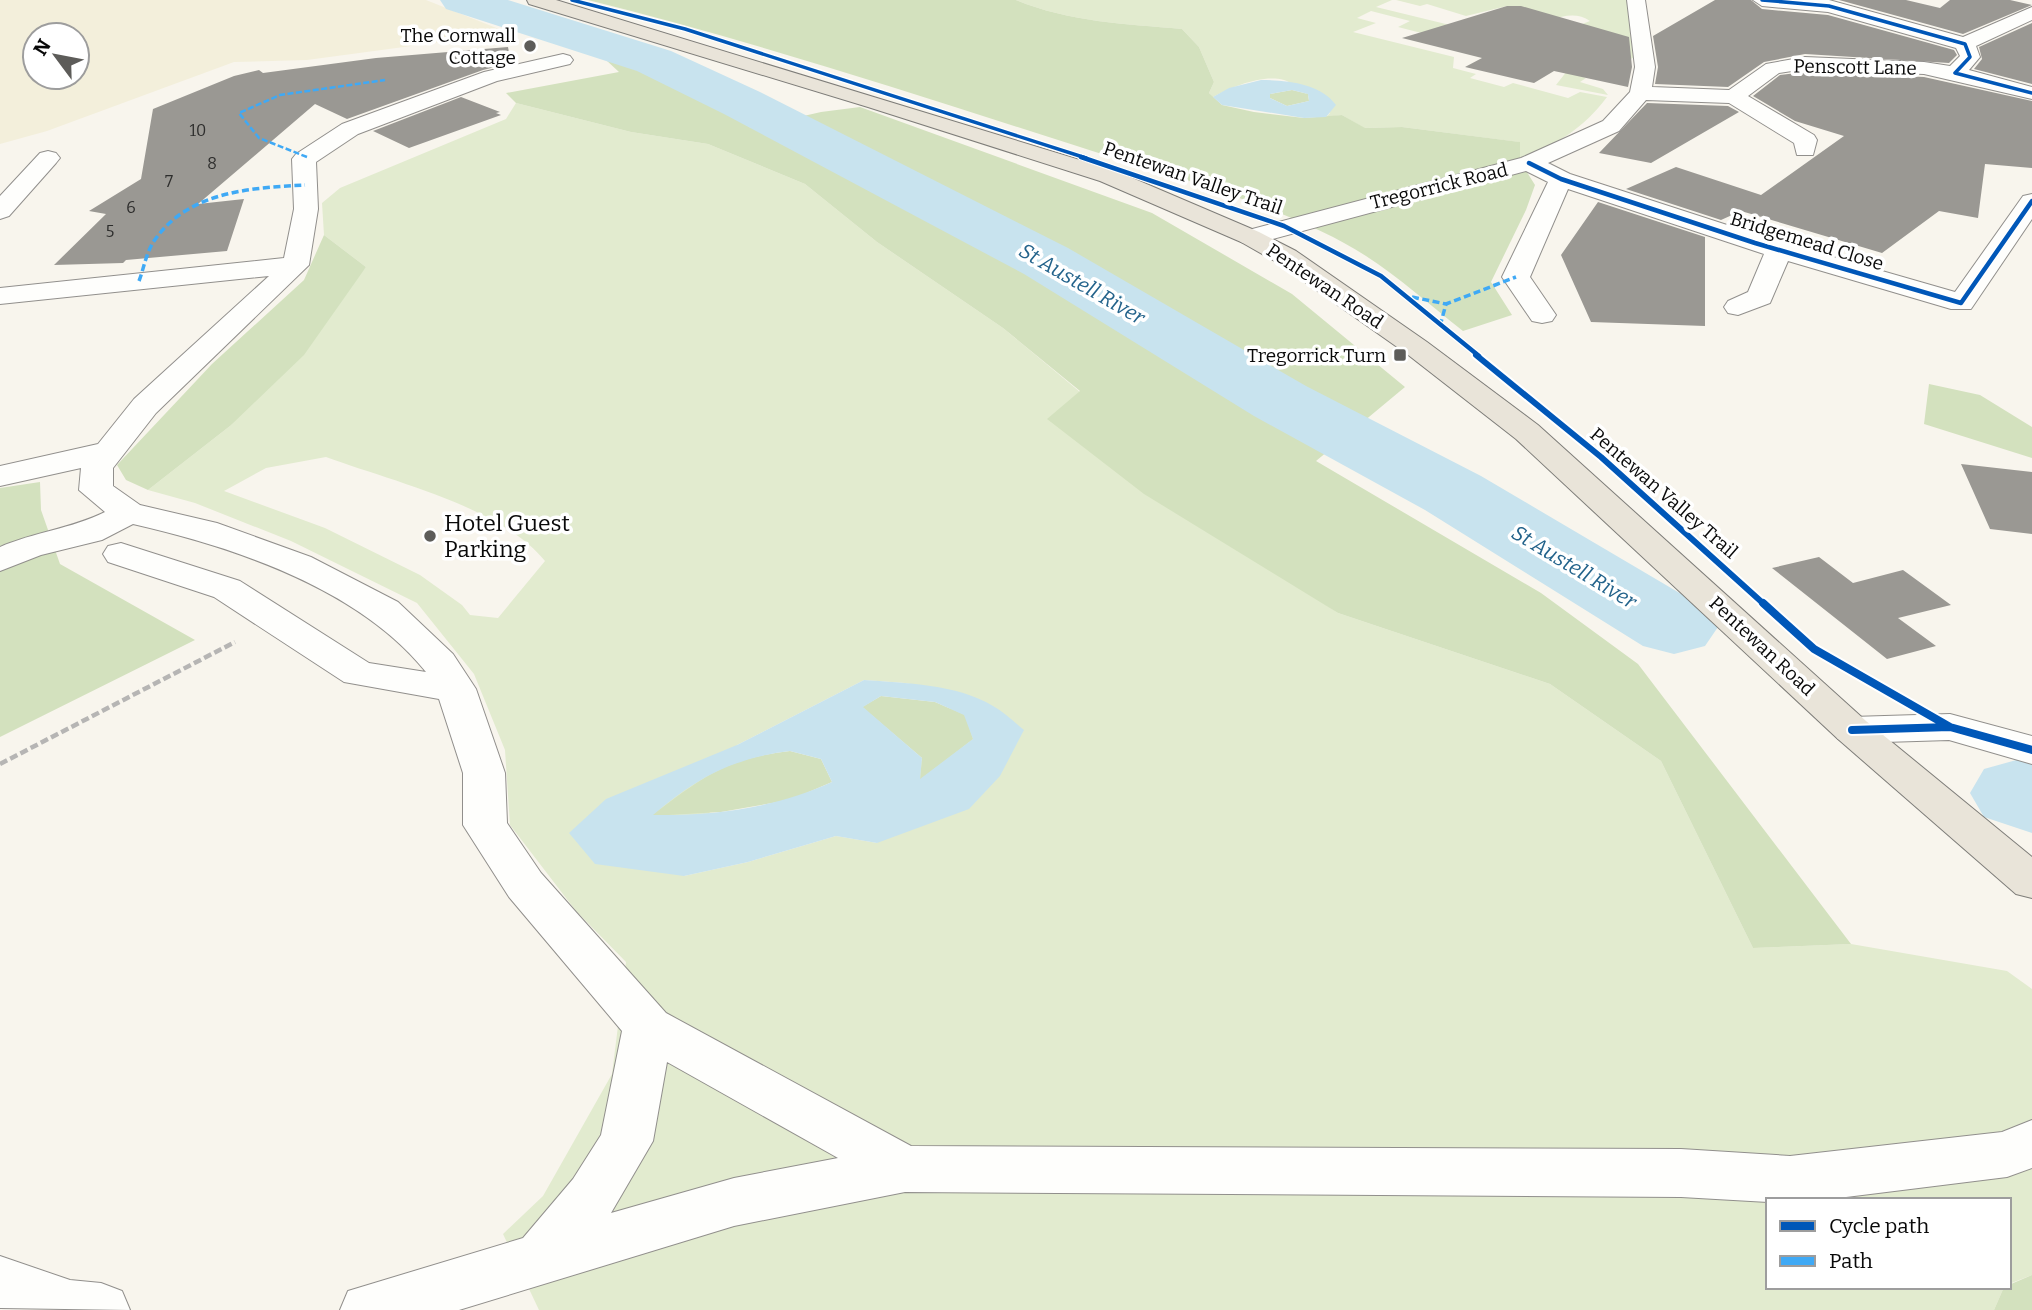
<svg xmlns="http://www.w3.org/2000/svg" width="2032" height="1310" viewBox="0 0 2032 1310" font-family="Bitter,serif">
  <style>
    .farmland { fill: #f3efdb; fill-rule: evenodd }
    .green { fill: #e2ebcf; fill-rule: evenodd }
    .forest { fill: #d3e1be }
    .water { fill: #c8e3ee; fill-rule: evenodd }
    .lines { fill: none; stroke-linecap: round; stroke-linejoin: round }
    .river { fill: #c8e3ee; fill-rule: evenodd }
    .building { fill: #9a9893 }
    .minor-casing { stroke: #918f8c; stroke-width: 2 }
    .major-casing { stroke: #7e7d79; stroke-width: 2 }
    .path { stroke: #b6b5b4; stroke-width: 4.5; stroke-dasharray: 8 3.5; stroke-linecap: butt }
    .minor { fill: #fefefc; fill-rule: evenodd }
    .major { fill: #e9e4d9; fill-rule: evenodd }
    .quiet-far1 { stroke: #3fa9f5; stroke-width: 2.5; stroke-dasharray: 6 2.5; stroke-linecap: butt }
    .quiet { stroke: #3fa9f5; stroke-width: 3.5; stroke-dasharray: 7 3.5; stroke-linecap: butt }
    .cycleway-far3-casing { stroke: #fff; stroke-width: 6 }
    .cycleway-far2-casing { stroke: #fff; stroke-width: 7 }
    .cycleway-far1-casing { stroke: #fff; stroke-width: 10 }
    .cycleway-casing { stroke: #fff; stroke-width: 12 }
    .cycleway-far3 { stroke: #0057b8; stroke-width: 3.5 }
    .cycleway-far2 { stroke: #0057b8; stroke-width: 4.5 }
    .cycleway-far1 { stroke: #0057b8; stroke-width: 6 }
    .cycleway { stroke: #0057b8; stroke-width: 8 }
    .poi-dot { fill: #5d5c59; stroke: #fff; stroke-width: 2.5 }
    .labels { text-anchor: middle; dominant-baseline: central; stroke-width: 7; stroke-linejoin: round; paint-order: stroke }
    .far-number-label { font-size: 16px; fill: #2d2d2c }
    .far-poi-label { font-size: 19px; fill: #090909; stroke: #fff; text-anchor: end }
    .far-street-label { font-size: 19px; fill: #090909; stroke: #fff }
    .far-water-label { font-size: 21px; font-style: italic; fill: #23638b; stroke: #fff }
    .poi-label { font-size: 23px; fill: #090909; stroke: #fff; text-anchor: start }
  </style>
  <rect width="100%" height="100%" fill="#f8f5ed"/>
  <!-- farmland -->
  <path class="farmland" d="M0 0H426L499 29 471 38 307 60 234 62 47 131 0 144ZM35 35H77V77H35Z"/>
  <!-- green -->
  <path class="green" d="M1016 0H1392L1376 7 1454 26 1433 36 1398 27 1410 21 1371 11 1357 18 1376 23 1353 32 1454 57 1453 68 1476 74 1470 78 1504 87 1513 83 1568 98 1580 92 1607 97C1581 131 1557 143 1520 161L1519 142 1402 127 1364 128 1342 115 1326 117 1330 113C1317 104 1299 85 1284 80 1262 74 1232 87 1213 97L1209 93 1214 82 1199 47 1182 29C1126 24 1069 22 1016 0Z
    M1396 0H1628L1627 8 1636 20 1635 56 1631 59 1577 26 1590 21C1572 8 1549 21 1530 29L1515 8 1507 6 1466 16 1427 4 1420 6Z
    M1567 71 1586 78 1580 82 1603 89 1608 95 1556 85Z
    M516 103 631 132 708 144 805 184 877 242 1003 328 1080 392 1048 419 1338 613 1550 684 1661 761 1753 948 1851 944 2007 971 2032 989V1275L2009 1284V1200H1768V1287H2004L1994 1310H539L503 1234 543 1196 612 1074 626 962 576 911 510 825 505 750 474 674 417 603 291 541 195 503 148 490 230 426 366 267 324 235 322 203 340 188 506 119ZM326 457C391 481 502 507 545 561L498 618 470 615 462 605 420 575 325 528 224 491 266 468ZM864 680 905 683 958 693 877 843 836 836 748 862 684 876 737 745Z"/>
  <!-- forest -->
  <path class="forest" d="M588 0H1016C1069 22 1126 24 1182 29L1199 47 1214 82 1209 93 1222 105 1254 112 1304 118 1342 115 1365 128 1402 127 1520 142V161L1535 185 1526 210 1491 282 1512 315 1463 331C1431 306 1400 278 1366 256 1290 207 1167 175 1080 147 917 95 754 41 588 0Z
    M623 58 674 79 751 128 821 112 860 107 1152 213 1292 294 1405 387 1316 461 1541 593 1638 664 1851 944 1753 948 1661 761 1550 684 1338 613 1144 494 1047 419 1080 391 1003 328 877 242 805 184 708 144 631 132 516 103 506 93 619 72 606 60Z
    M1292 90 1308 94 1309 101 1287 106 1270 98V94Z
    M324 235 366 267 304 355 230 426 148 490 126 480 117 465 212 364 304 280Z
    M1929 384 1980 395 2032 427V458L1924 424Z
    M40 482 41 510 60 564 195 640 0 737V488Z
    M881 696 935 702 965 715 973 739 920 780 922 758 862 707Z
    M790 751 821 759 832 782 790 800 721 812 651 816C703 777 724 759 790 751Z
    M2032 1275V1310H1994L2004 1287Z"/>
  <!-- water -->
  <path class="water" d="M1261 80C1285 80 1321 83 1336 105L1326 117 1304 118 1222 105 1213 97 1229 88ZM1292 90 1308 94 1309 101 1287 106 1270 98V94Z
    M864 680C905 683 957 684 993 706 1004 712 1014 722 1024 730L1000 776 969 809 877 843 836 836 748 862 684 876 595 864 569 833 606 799 737 745ZM881 696 935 702 964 715 973 739 920 779 922 758 863 707ZM790 751 821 759 832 782C775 808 714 816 653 815 696 778 733 758 790 751Z"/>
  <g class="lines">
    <!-- river -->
    <path class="river" d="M440 0H508L671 51 760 92 1068 248 1306 386 1481 476 1705 608 1718 627 1705 646 1674 654 1643 646 1425 510 1254 416 1024 274 724 114 637 71 446 9Z
      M2020 759 2032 762V833L1984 817 1970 793 1984 769Z"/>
  </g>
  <!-- building -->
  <path class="building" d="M1715 0H1751L1762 9 1828 15 1954 50 1957 55 1949 63 1805 54 1764 62 1728 87 1655 84 1658 67 1653 36Z
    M1839 0H1906L1940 8 1950 0H2010L2032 5 1963 34Z
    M1507 6H1521L1629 37 1632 67 1628 87 1554 71 1534 83 1465 67 1482 58 1402 38Z
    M2032 23V84L1974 69 1982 59 1979 47Z
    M508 47 511 63 483 70 347 119 315 104 198 204 244 199 227 251 126 260 123 263 54 265 106 214 89 211 141 179 153 109 234 76 259 70 263 73 376 58Z
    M1805 72 1924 77 2032 101V168L1985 164 1978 218 1939 211 1882 253 1741 211 1721 220 1626 189 1676 167 1761 195 1844 136 1795 121 1753 96 1780 75Z
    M461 97 500 112 496 113 501 115 409 148 373 131Z
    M1647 103 1728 106 1739 112 1651 163 1599 153Z
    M1598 202 1705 237V326L1591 322 1561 255Z
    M1961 464 2032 472V534L1990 529Z
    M1819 557 1853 583 1903 570 1951 605 1898 618 1936 646 1887 659 1772 568Z"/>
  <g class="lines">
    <defs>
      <path id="minor" d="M1627 0H1645L1655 67 1652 87 1729 90 1766 64 1805 57 1924 62 1950 66 1960 56 1956 48 1828 12 1762 6 1753 0H1829L1963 37 2032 7V20L1976 46 1980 57 1969 70 2032 87V99L1924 74 1805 69 1779 73 1748 96 1814 135 1817 140 1813 155H1797L1794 143 1729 103 1646 100 1619 131 1548 163 1570 174 1764 237 1955 292 2023 196 2032 194V219L1971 309H1951L1788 261 1770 303 1738 315 1728 313 1724 307 1728 301 1748 292 1764 254 1568 189 1530 277 1556 315 1552 321 1542 323 1532 321 1502 277 1548 182 1526 171 1250 245 1241 242 1237 237 1241 232 1521 158 1603 121 1630 92 1635 67Z
        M563 54 570 56 573 60 570 64 497 81 358 134 316 162 318 209 309 265 156 413 113 468V486L140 505 217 523 311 557 398 602 453 654 476 689 505 773 507 823 541 873 666 1013 911 1146 1681 1149 1790 1156 2002 1132 2032 1120V1168L2007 1177 1822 1200H1768V1202L1681 1197 905 1192 734 1226 459 1310H340L348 1291 523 1238 573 1179 601 1135 622 1031 509 897 463 825V773L439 699 344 682 214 597 108 562 103 554 108 546 121 543 240 581 369 663 426 672C359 588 234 547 133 524L102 540 41 555 0 571V547C34 532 71 529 105 512L79 490 81 468 0 486V466L98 444 134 399 269 276 0 304V288L284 258 294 209 292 159 296 154 342 124 484 72ZM667 1062 838 1158 734 1178 611 1213 653 1141Z
        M48 151 56 153 60 158 56 163 9 216 0 219V196L40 153Z
        M1950 714 2032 736V764L1949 740 1852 743 1838 739 1832 730 1838 721 1852 717Z
        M0 1256 70 1280 101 1283 122 1291 130 1310 0 1308Z"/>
      <path id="major" d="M527 0H556L1116 171 1259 232 1296 251 1427 342 1538 425 1866 721 2032 857V898L2016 894 1838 739 1516 439 1407 354 1278 263 1241 242 1100 181 868 107 529 4Z"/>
    </defs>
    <!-- minor casing -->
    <use href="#minor" class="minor-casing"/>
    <!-- major casing -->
    <use href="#major" class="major-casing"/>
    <!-- path -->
    <path class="path" d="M0 764 235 642"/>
    <!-- minor -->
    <use href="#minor" class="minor"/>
    <!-- major -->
    <use href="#major" class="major"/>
    <!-- quiet-far1 -->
    <path class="quiet-far1" d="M307 157 259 138 239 113 280 95 385 80"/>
    <!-- quiet -->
    <path class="quiet" d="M139 281C144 268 146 253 154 241 188 191 251 188 305 185
      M1412 297 1446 304
      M1440 326 1446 304 1516 277"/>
    <defs>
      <path id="cycleway-far3" d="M572 0 685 29 1086 158
        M1762 0 1829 6 1965 44 1970 57 1955 73 2032 93"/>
      <path id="cycleway-far2" d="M1081 157 1284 226 1381 276 1479 356
        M1529 163 1561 179 1755 243 1961 303 2032 201"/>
      <path id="cycleway-far1" d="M1476 355 1601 457 1765 605"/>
      <path id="cycleway" d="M1763 603 1814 649 1950 727
        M1852 730 1950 727 2032 750"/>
    </defs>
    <!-- cycleway-far3 casing -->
    <use href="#cycleway-far3" class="cycleway-far3-casing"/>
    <!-- cycleway-far2 casing -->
    <use href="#cycleway-far2" class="cycleway-far2-casing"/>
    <!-- cycleway-far1 casing -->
    <use href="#cycleway-far1" class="cycleway-far1-casing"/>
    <!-- cycleway casing -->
    <use href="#cycleway" class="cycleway-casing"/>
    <!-- cycleway-far3 -->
    <use href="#cycleway-far3" class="cycleway-far3"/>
    <!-- cycleway-far2 -->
    <use href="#cycleway-far2" class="cycleway-far2"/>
    <!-- cycleway-far1 -->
    <use href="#cycleway-far1" class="cycleway-far1"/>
    <!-- cycleway -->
    <use href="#cycleway" class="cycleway"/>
  </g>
  <!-- markers -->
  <g class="poi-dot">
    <circle cx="530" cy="46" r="7"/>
    <rect x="1393" y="348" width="14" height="14" rx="3.5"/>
    <circle cx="430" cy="536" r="7"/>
  </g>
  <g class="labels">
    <!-- far-number labels -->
    <g class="far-number-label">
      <text x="198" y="130">10</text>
      <text x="212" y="163">8</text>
      <text x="169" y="181">7</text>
      <text x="131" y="207">6</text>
      <text x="110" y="231">5</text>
    </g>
    <!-- far-poi labels -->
    <g class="far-poi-label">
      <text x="516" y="35">The Cornwall<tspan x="516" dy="22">Cottage</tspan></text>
      <text x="1386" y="355">Tregorrick Turn</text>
    </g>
    <!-- far-street labels -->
    <g class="far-street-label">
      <text transform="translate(1855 67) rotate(1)">Penscott Lane</text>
      <text transform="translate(1193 178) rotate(19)">Pentewan Valley Trail</text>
      <text transform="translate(1439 186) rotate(-14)">Tregorrick Road</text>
      <text transform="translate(1807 241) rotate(17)">Bridgemead Close</text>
      <text transform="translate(1325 286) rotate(34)">Pentewan Road</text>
      <text transform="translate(1664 493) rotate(41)">Pentewan Valley Trail</text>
      <text transform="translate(1762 646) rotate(43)">Pentewan Road</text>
    </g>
    <!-- far-water labels -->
    <g class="far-water-label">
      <text transform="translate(1082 284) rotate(30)">St Austell River</text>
      <text transform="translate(1574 567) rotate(31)">St Austell River</text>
    </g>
    <!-- poi labels -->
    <g class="poi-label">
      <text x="444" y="523">Hotel Guest<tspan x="444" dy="26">Parking</tspan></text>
    </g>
  </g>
  <!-- legend -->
  <rect x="1766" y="1198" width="245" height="91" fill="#ffffff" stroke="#9d9d9d" stroke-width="2"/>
  <rect x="1780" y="1221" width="35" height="10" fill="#0057b8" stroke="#9d9d9d" stroke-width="2"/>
  <text x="1829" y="1233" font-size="21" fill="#090909">Cycle path</text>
  <rect x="1780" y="1256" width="35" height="10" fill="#3fa9f5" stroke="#9d9d9d" stroke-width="2"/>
  <text x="1829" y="1268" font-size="21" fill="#090909">Path</text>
  <!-- north arrow -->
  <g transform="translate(56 56) rotate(302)"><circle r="33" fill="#ffffff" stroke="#9d9d9d" stroke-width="2"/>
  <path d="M0-5L12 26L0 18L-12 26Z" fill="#5d5c59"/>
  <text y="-10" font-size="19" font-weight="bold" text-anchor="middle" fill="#090909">N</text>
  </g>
</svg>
